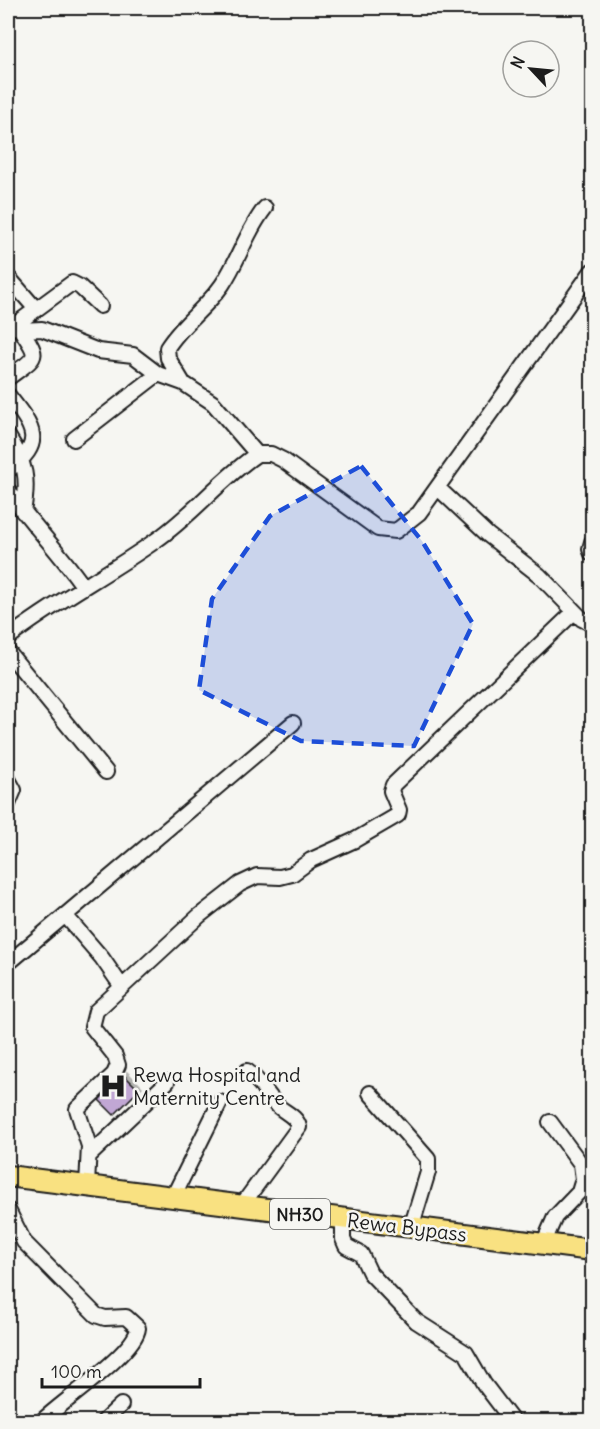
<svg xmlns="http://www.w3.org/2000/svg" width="600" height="1429" viewBox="0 0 600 1429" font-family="Delius,sans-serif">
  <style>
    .building { fill: #c1a7d4; stroke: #1c1c1c; stroke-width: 1.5; filter: url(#shadow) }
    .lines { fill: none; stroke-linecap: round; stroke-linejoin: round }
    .minor-casing { stroke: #1c1c1c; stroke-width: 18 }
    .highway-casing { stroke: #1c1c1c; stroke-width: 24 }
    .minor { stroke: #f6f6f2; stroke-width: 14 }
    .highway { stroke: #f9e181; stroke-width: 20 }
    .marked { fill: #1d4ed8; fill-opacity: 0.2; stroke: #1d4ed8; stroke-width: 4.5; stroke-dasharray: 12 8; stroke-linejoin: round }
    .labels { text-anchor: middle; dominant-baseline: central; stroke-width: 5; stroke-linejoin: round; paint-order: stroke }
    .shield { fill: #f6f6f2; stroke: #5d5d5c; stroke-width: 1.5 }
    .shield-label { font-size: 18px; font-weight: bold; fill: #1c1c1c }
    .poi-label { font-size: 20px; fill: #1c1c1c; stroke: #f6f6f2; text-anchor: start }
    .street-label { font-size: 20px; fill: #1c1c1c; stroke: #f6f6f2 }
  </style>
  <defs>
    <filter id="shadow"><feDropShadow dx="3" dy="-3" stdDeviation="0" flood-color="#0004"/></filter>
  </defs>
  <rect width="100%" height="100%" fill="#f6f6f2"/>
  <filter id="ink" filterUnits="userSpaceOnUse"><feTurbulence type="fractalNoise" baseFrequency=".0167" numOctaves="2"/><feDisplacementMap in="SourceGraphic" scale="12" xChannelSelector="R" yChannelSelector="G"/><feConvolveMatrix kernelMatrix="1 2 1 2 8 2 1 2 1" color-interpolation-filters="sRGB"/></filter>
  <g filter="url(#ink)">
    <!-- building -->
    <path class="building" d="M124 1075 139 1090 114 1115 99 1100 111 1087 109 1085Z"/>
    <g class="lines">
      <defs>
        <path id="minor" d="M8 277 35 308
          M8 330 72 283 80 287 100 306
          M21 330 42 329 98 351 133 355 158 374 183 383 213 403 257 454
          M8 378C39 355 41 359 18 326
          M183 383 168 358 167 348C181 325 206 308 222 285 239 260 246 232 265 208
          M8 395C33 427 47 443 8 470
          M8 436C26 464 29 479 23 512
          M74 439 158 374
          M438 488 488 535 539 575 582 619 592 624
          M8 490C31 524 60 552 83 586
          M592 542 590 549 592 554
          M8 638C54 602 107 575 155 541 192 516 220 479 257 454H271L283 460 378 529 396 531 419 513 592 271
          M8 652 106 772
          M8 779 14 790 8 804
          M65 915 102 958 122 987
          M12 960 293 723
          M370 1093 428 1159V1172L411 1228
          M90 1155 167 1082
          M87 1185 89 1146 77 1109 114 1074 118 1065 115 1056 92 1027 96 1011 199 916 240 884 257 876 280 877 292 874 311 860 355 840 398 815 399 810 391 791 393 785 574 612
          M173 1197 220 1102
          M242 1205 299 1127C297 1117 286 1113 279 1107 267 1096 261 1081 247 1071
          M8 1210 24 1242 96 1315 105 1318 126 1317 138 1328C136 1352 60 1403 41 1422
          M343 1220V1239L346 1246 361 1254 370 1273 416 1321 466 1353 484 1384 513 1422
          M543 1244 555 1217 579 1192 583 1179 581 1164 550 1122
          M103 1422 121 1405"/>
        <path id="highway" d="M8 1176 592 1250"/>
      </defs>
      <!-- minor casing -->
      <use href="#minor" class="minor-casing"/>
      <!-- highway casing -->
      <use href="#highway" class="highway-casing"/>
      <!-- minor -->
      <use href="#minor" class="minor"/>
      <!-- highway -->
      <use href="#highway" class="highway"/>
    </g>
  </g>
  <!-- marked area -->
  <path class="marked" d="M361 466 422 541 473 624 414 746 301 741 199 690 212 599 270 516Z"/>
  <!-- icons -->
  <defs>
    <symbol id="hospital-bare" viewBox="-9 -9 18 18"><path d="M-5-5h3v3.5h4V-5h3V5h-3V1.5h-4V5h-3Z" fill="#1c1c1c" stroke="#f6f6f2" stroke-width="2.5" paint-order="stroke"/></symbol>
  </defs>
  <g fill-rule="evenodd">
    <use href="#hospital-bare" x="94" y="1067" width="38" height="38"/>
  </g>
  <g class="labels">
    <!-- shield labels -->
    <rect class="shield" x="270" y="1199" width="60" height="30" rx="4.5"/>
    <g class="shield-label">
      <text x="300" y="1214">NH30</text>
    </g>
    <!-- poi labels -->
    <g class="poi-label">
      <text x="133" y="1074">Rewa Hospital and<tspan x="133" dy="23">Maternity Centre</tspan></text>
    </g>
    <!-- street labels -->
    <g class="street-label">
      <text transform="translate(407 1227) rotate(7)">Rewa Bypass</text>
    </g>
  </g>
  <!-- margin -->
  <rect width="600" height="1429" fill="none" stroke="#f6f6f2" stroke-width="30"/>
  <rect x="15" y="15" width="570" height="1399" fill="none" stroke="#1c1c1c" stroke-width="2" filter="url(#ink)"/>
  <!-- north arrow -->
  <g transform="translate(531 69) rotate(296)"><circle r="28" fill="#f6f6f2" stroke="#9f9f9c" stroke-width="1.5"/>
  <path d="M0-4.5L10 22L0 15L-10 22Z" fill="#1c1c1c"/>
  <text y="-9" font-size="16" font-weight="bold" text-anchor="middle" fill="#1c1c1c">N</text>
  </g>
  <!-- scale -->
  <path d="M42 1378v9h158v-9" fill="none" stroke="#1c1c1c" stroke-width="3"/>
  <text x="51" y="1378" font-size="18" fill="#1c1c1c" stroke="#f6f6f2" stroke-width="4.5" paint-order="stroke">100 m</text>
</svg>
